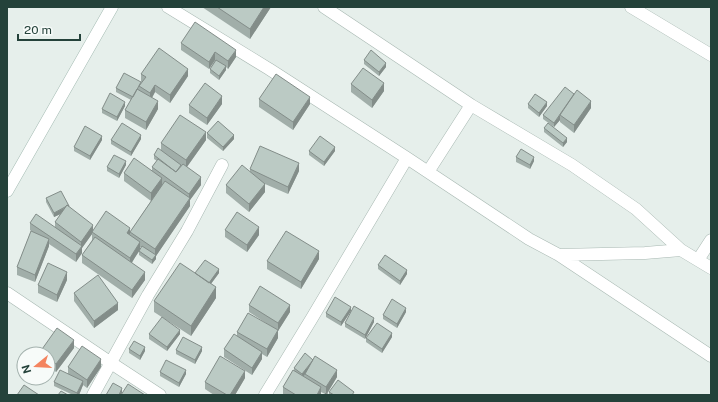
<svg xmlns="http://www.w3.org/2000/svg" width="718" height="402" viewBox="0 0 718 402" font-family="'Public Sans',sans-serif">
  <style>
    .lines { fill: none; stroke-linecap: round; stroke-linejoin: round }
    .street-casing { stroke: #a8b8b2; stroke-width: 13 }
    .secondary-casing { stroke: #a4bbb3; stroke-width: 13 }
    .street { stroke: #fff; stroke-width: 12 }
    .secondary { stroke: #fff; stroke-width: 12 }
    .wall { fill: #a1aea9 }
    .shaded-wall { fill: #838d89 }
    .building { fill: #bbcac4; stroke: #838d89 }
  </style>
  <rect width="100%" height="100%" fill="#e6efeb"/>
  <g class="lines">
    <defs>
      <path id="street" d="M168 7 269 69 407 158 529 239 559 255 645 253 681 250
        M324 7 471 105 428 172
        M631 7 711 55
        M471 105 572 165 636 209 681 250 711 268
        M559 255 711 356
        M698 260 711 240
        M7 293 111 363 160 395
        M93 395 148 295 187 231 222 165
        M265 395 312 318 407 158"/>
      <path id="secondary" d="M7 191 112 7"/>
    </defs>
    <!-- street casing -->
    <use href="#street" class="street-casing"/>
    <!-- secondary casing -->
    <use href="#secondary" class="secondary-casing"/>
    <!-- street -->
    <use href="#street" class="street"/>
    <!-- secondary -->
    <use href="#secondary" class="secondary"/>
  </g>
  <!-- wall -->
  <path class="wall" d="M202 7H271L250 39Z
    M181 43 236 57 228 69 226 67V70L219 80 210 73V69L215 60 209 69 181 50Z
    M364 60 386 67 379 76 364 64Z
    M141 74 188 76 170 103 155 92 152 98 158 109 146 130 125 118V110L131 100 116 92V88L141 83 142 82H141Z
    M351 84 384 91 372 108 351 92Z
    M259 99 310 104 293 130 259 107Z
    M222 104 207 125 189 113V105Z
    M528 104 547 106 539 117 528 108Z
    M125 106 117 121 102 113V109Z
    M591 108 574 133 560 122V120L554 127 543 119V115Z
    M544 128 567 142 563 147 544 132Z
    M207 133 234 139 223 151 207 138Z
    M141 139 131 156 111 144V140Z
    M102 140 90 160 74 151V147Z
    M206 140 187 167 201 185 190 200V206L156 256V259L152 264 139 255V251L142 248 140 247 132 263 145 280 132 298 82 263V255L92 240V234L82 248V253L76 262 49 244V246L35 282 17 275V267L31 231 30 230V223L55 227V222L61 214 54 217 46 202V198L69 206 93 230 130 232 151 201 124 181V173L152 171V167L157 161 154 159V155L161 150V143Z
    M309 151H335L324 166 309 155Z
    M516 157 534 161 530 169 516 162Z
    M126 165 119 178 107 171V167Z
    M250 169 299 171 288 194 265 184V192L249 212 226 193V185L250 172Z
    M225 230 259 235 247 252 225 237Z
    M319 259 301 289 267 269V261Z
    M378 265 407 274 400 285 378 269Z
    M195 273H219L211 284 216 298 191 336 154 312V301Z
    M67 280 57 302 38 293V285Z
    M74 293 118 310 94 328 74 301Z
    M249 305 290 312 278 331V330V338L267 357 262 354V359L252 375 224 357V349L237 336V332L272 327 249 312Z
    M351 311 341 326 326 317V313Z
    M406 312 397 328 383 319V315Z
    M374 322 365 339 345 327V323Z
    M149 334H180L167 351 149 339Z
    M392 337 382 353 366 342V338Z
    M74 348 56 372 48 366V354H40V352Z
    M129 349 145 351 140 360 129 353Z
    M176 350 202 351 195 364 176 354Z
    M68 367H101L87 388 83 385 79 395H73L54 386V382L68 373Z
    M294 368 337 377 327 394H325L321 392V395H284L283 394V387L294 370Z
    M160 372 186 374 179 387 160 376Z
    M245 378 235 395H214L205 389V382Z
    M329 392 354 395H329Z"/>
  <!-- shaded-wall -->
  <path class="shaded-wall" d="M264 7H271L250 39V29Z
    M236 50V57L228 69V61Z
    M215 52V60L209 69V62Z
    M386 63V67L379 76V72Z
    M226 66V70L219 80V76Z
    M188 69V76L170 103V95Z
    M384 83V91L372 108V100Z
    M155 85V92L150 101V93Z
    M222 96V104L207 125V118Z
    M310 97V104L293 130V122Z
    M158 101V109L146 130V122Z
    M591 101V108L574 133V125Z
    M125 102V106L117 121V117Z
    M547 102V106L539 117V113Z
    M560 115V120L554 127V123Z
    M206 132V140L186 168V160Z
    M141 135V139L131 156V152Z
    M234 135V139L223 151V147Z
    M102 136V140L90 160V156Z
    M567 138V142L563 147V143Z
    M335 147V151L324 166V162Z
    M534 157V161L530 169V165Z
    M126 161V165L119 178V174Z
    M299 163V171L288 194V187Z
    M201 177V185L190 200V206L156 256V259L152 264V260L155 256V249L189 200V194Z
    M162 178V186L151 201V193Z
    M265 184V192L249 212V204Z
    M69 206V210L54 217V213Z
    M93 225V233L92 232V234L82 248V253L76 262V254L81 248V242Z
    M259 227V235L247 252V245Z
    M130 228V236L127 233Z
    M49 239V246L35 282V275Z
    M140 242V250L130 265V258Z
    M319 251V259L301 289V282Z
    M219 269V273L207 289V285Z
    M407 270V274L400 285V281Z
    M67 272V280L57 302V295Z
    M145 272V280L132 298V290Z
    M216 287V298L191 336V326Z
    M118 303V310L94 328V321Z
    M290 305V312L278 331V323Z
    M351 307V311L341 326V322Z
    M406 308V312L397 328V324Z
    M374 318V322L365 339V335Z
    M180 330V334L167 351V347Z
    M278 330V338L267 357V349Z
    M392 333V337L382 353V349Z
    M74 340V348L56 372V364Z
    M145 347V351L140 360V356Z
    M202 347V351L195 364V360Z
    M262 352V359L252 375V368Z
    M101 359V367L87 388V380Z
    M313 360V364L302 378V374Z
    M186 370V374L179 387V383Z
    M337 370V377L326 395V387Z
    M245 371V378L235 395H230Z
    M83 381V385L79 395H77V393Z
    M321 387V395H317Z
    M122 388V393L121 395H119Z"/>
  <!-- building -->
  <path class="building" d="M217 7H264L250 29Z
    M195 22 236 50 228 61 215 52 209 62 181 43Z
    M159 48 188 69 170 95 155 85 150 93 139 86 146 77 141 74Z
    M371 50 386 63 379 72 364 60Z
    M216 60 226 66 219 76 210 69Z
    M363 68 384 83 372 100 351 84Z
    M124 73 141 82 133 97 116 88Z
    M276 74 310 97 293 122 259 99Z
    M205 83 222 96 207 118 189 105Z
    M565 87 574 94 554 123 543 115Z
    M137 89 158 101 146 122 125 110Z
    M577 90 591 101 574 125 560 115Z
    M110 93 125 102 117 117 102 109Z
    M535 94 547 102 539 113 528 104Z
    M180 115 206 132 186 160 161 143Z
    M218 121 234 135 223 147 207 133Z
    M122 123 141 135 131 152 111 140Z
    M548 123 567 138 563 143 544 128Z
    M85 126 102 136 90 156 74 147Z
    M320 136 335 147 324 162 309 151Z
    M260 146 299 163 288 187 250 169Z
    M158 148 181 165 176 172 154 155Z
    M521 149 534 157 530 165 516 157Z
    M114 155 126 161 119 174 107 167Z
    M134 158 162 178 151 193 124 173Z
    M158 159 176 172 183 164 201 177 189 194 152 167Z
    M242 165 265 184 249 204 226 185Z
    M165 181 190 198 155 249 130 232Z
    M61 191 69 206 67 205 65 207 54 213 46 198Z
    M67 205 93 225 81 242 55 222Z
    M106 211 130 228 127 233 140 242 130 258 92 232Z
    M237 212 259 227 247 245 225 230Z
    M36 214 82 246 76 254 30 223Z
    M31 231 49 239 35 275 17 267Z
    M286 231 319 251 301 282 267 261Z
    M95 237 145 272 132 290 82 255Z
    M142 246 156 255 152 260 139 251Z
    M385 255 407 270 400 281 378 265Z
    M205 260 219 269 209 283 195 273Z
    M48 263 67 272 57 295 38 285Z
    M180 263 216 287 191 326 154 301Z
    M98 275 118 303 94 321 74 293Z
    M260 286 290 305 278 323 249 305Z
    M335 297 351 307 341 322 326 313Z
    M392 299 406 308 397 324 383 315Z
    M354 306 374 318 365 335 345 323Z
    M248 313 278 330 267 349 237 332Z
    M162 317 180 330 167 347 149 334Z
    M377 323 392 333 382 349 366 338Z
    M57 328 74 340 56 364 48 358V354H43L40 352Z
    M234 334 262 352 252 368 224 349Z
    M183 337 202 347 195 360 176 350Z
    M134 341 145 347 140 356 129 349Z
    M82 346 101 359 87 380 68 367Z
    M305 353 313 360 302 374 294 368Z
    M220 356 245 371 230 395H227L205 382Z
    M315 356 337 370 326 387 305 374Z
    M166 360 186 370 179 383 160 372Z
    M60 370 83 381 77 393 54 382Z
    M293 370 321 387 317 395H296L283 387Z
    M338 380 354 392 352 395H334L329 392Z
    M113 383 122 388 119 395H106Z
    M128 384 145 395H121Z
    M24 385 39 395H17Z
    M61 391 68 395H58Z
    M326 393 329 395H324Z"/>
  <!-- border -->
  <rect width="718" height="402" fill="none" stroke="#24423a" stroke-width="16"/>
  <!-- north arrow -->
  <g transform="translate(36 366) rotate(252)"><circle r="19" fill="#f7fbf9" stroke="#a3b1ad"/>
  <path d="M0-3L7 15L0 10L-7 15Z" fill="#f4845f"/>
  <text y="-6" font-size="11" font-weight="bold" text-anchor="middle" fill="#24423a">N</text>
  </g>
  <!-- scale -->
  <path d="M18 34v6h62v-6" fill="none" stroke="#24423a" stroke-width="2"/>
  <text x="24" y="34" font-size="12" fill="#24423a" stroke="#f7fbf9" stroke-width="3" paint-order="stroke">20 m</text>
</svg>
